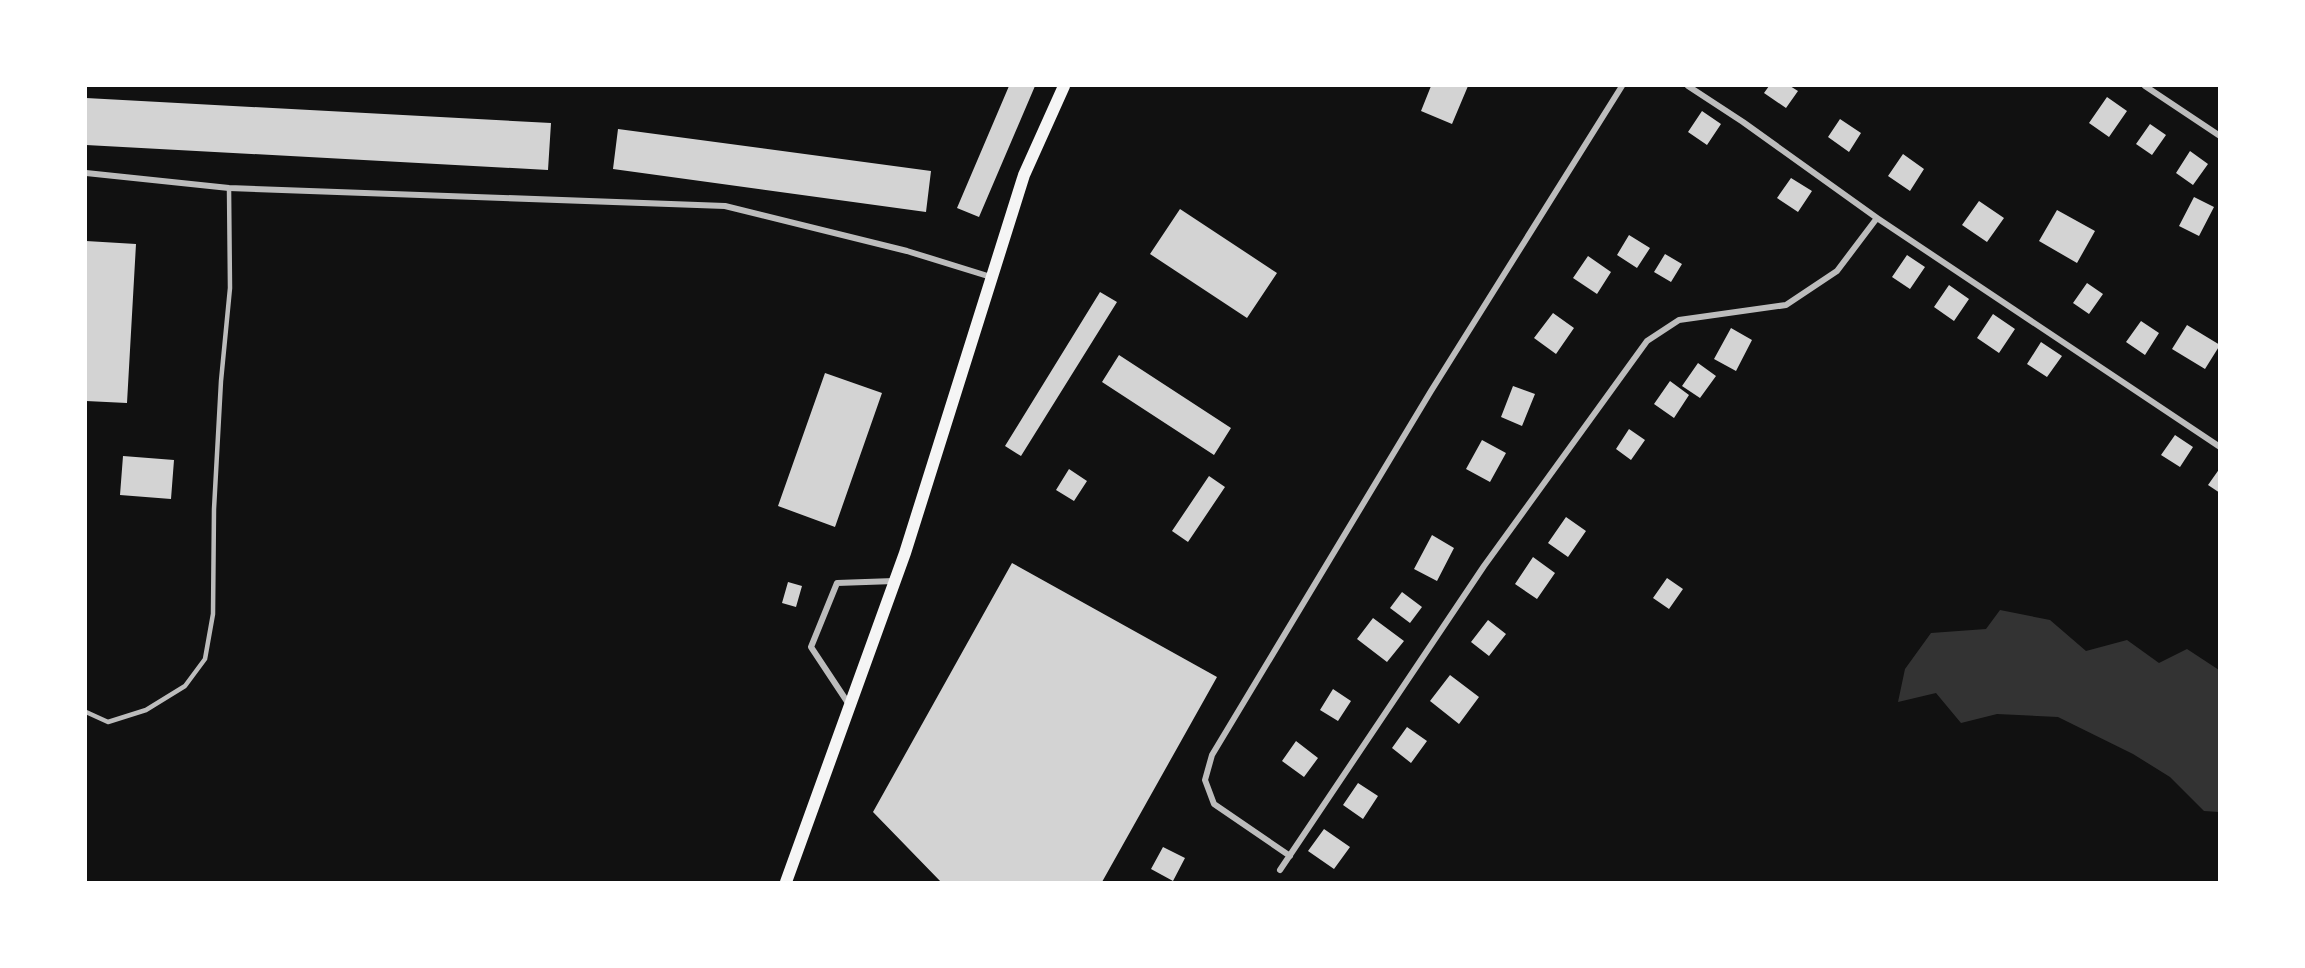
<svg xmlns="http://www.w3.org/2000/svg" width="2305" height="968" viewBox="0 0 2305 968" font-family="'DejaVu Sans',sans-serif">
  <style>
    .water { fill: #333 }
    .building { fill: #d3d3d3 }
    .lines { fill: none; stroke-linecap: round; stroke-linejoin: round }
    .service { stroke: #bcbcbc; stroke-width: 4.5 }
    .minor { stroke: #bcbcbc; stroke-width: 6 }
    .secondary { stroke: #f5f5f5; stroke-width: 12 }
  </style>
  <rect width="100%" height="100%" fill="#111"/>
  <!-- water -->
  <path class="water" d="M2000 610 2050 620 2086 651 2127 640 2159 663 2187 649 2219 670V812L2204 811 2170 777 2133 754 2058 717 1997 714 1961 723 1936 693 1898 702 1905 669 1931 633 1986 629Z"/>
  <!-- building -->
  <path class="building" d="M1009 86H1035L979 217 957 208Z
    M1431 86H1468L1452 124 1421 111Z
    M1769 86H1790L1798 91 1786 108 1764 93Z
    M2107 97 2127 111 2109 137 2089 123Z
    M86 98 551 123 548 170 86 145Z
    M1702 111 1721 124 1707 145 1688 132Z
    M1840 119 1861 133 1849 152 1828 137Z
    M2150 124 2166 135 2152 155 2136 144Z
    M618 129 931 171 926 212 613 169Z
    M2190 151 2208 164 2193 185 2176 173Z
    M1903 154 1924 169 1910 191 1888 176Z
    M1791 178 1812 191 1798 212 1777 198Z
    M2194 197 2214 207 2199 236 2179 226Z
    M1979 201 2004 218 1987 242 1962 225Z
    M1180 209 1277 273 1247 318 1150 254Z
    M2057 210 2095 231 2077 263 2039 241Z
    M1629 235 1650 248 1637 268 1617 255Z
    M86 241 136 244 127 403 86 401Z
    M1665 254 1682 264 1671 282 1654 272Z
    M1907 255 1925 267 1910 289 1892 277Z
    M1588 256 1611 272 1597 294 1573 278Z
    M2087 283 2103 294 2089 314 2073 303Z
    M1949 285 1969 299 1954 321 1934 307Z
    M1100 292 1117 302 1021 456 1005 446Z
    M1553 313 1574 328 1556 354 1534 338Z
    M1993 314 2015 329 1999 353 1977 338Z
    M2141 321 2159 333 2145 355 2126 342Z
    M2187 325 2220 345 2205 369 2172 349Z
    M1731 328 1752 340 1736 371 1714 359Z
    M2041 342 2062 356 2047 377 2027 364Z
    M1119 355 1231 428 1214 455 1102 382Z
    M1698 363 1716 376 1700 398 1682 386Z
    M825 373 882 393 835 527 778 506Z
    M1670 381 1689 395 1674 418 1654 404Z
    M1513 386 1535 394 1522 426 1501 417Z
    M1629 429 1645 440 1631 460 1616 449Z
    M2175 435 2193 447 2180 467 2161 455Z
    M1482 440 1506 453 1490 482 1466 469Z
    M123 456 174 460 171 499 120 495Z
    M2220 468V493L2208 485Z
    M1069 469 1087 481 1074 501 1056 490Z
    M1209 476 1225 487 1188 542 1172 531Z
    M1566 517 1586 531 1568 557 1548 543Z
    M1432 535 1454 548 1437 581 1414 569Z
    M1533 557 1555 573 1537 599 1515 584Z
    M1012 563 1217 677 1102 882H941L873 812Z
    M1667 578 1683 589 1669 609 1653 598Z
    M788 582 802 586 796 607 782 603Z
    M1402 592 1422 607 1410 623 1390 608Z
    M1373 618 1404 641 1387 662 1357 639Z
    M1488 620 1506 634 1489 656 1471 642Z
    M1450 675 1479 697 1459 724 1430 701Z
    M1333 689 1351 701 1338 721 1320 710Z
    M1407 727 1427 741 1411 763 1392 748Z
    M1296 741 1318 758 1304 777 1282 761Z
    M1358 783 1378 796 1363 819 1343 805Z
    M1324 829 1350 847 1334 869 1308 851Z
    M1163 847 1185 858 1173 881 1151 869Z"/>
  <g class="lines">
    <!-- service -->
    <path class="service" d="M86 712 108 722 146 710 185 686 205 659 213 614 214 509 221 381 230 288 229 188"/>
    <!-- minor -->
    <path class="minor" d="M1688 86 1743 122 1877 218 2220 447
      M2145 86 2220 136
      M86 173 229 188 725 206 907 251 991 277
      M850 706 811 647 837 583 894 581
      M1290 856 1214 804 1205 780 1212 755 1431 391 1622 86
      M1280 870 1484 566 1647 341 1679 320 1786 305 1837 271 1877 218"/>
    <!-- secondary -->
    <path class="secondary" d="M786 882 905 553 1024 175 1064 86"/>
  </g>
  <!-- border -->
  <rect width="2305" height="968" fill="none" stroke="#ffffff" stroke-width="174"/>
</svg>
